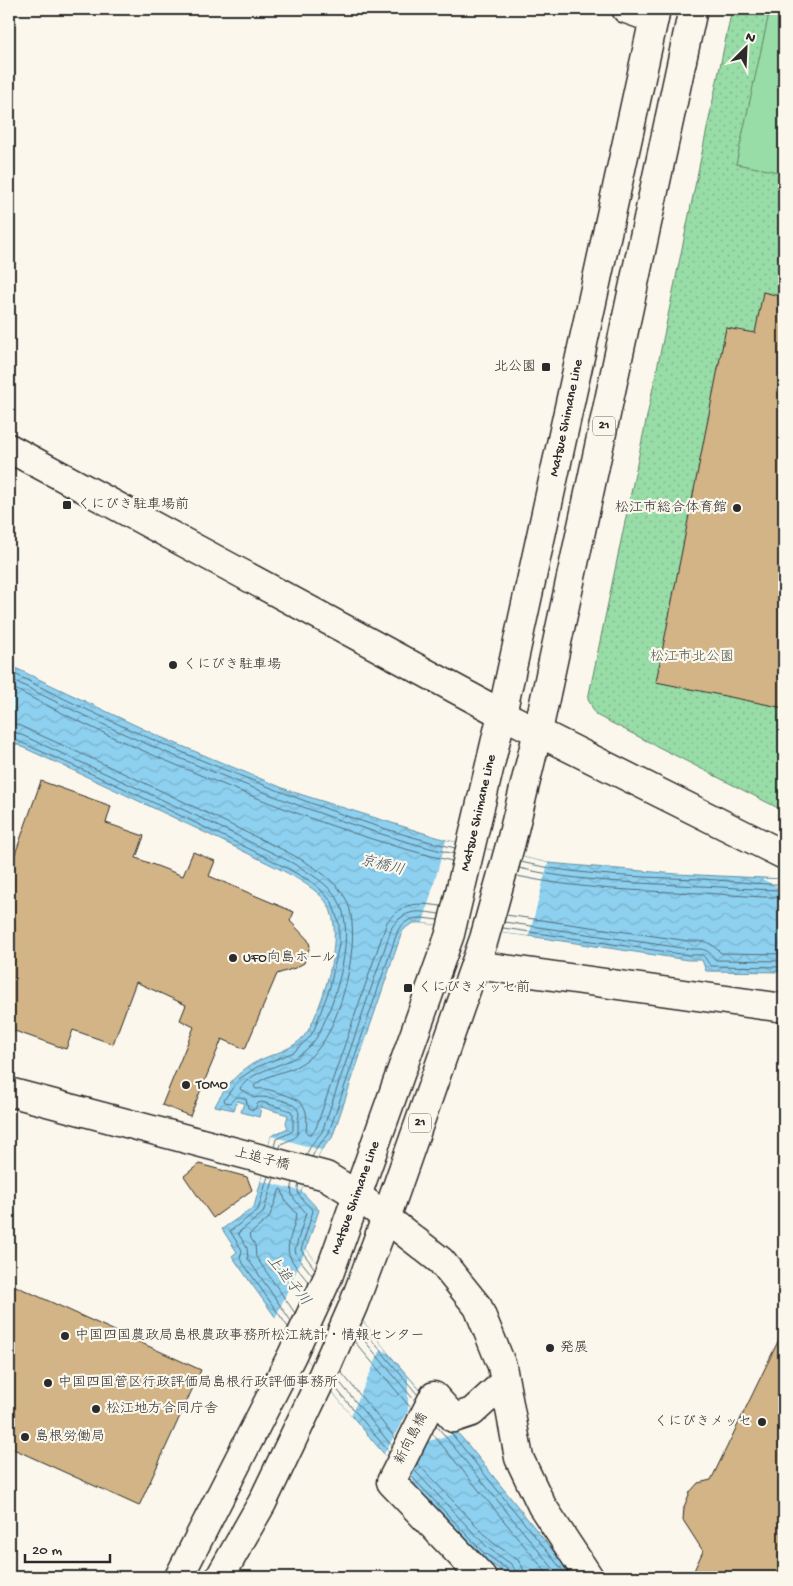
<svg xmlns="http://www.w3.org/2000/svg" width="793" height="1586" viewBox="0 0 793 1586" font-family="'Gochi Hand','Klee One',sans-serif">
  <style>
    .green { fill: url(#green-dots); stroke: #628469 }
    .pitch { fill: #98dca7; stroke: #628469 }
    .water { fill: url(#water-waves); stroke: #668ea1 }
    .pier { fill: #fbf7ec }
    .lines { fill: none; stroke-linecap: round; stroke-linejoin: round }
    .shore { stroke: #526d79; stroke-width: 1 }
    .building { fill: #d2b486; stroke: #2b2b2b }
    .minor-casing { stroke: #2b2b2b; stroke-width: 31 }
    .tertiary-casing { stroke: #2b2b2b; stroke-width: 31 }
    .primary-casing { stroke: #2b2b2b; stroke-width: 31 }
    .minor { stroke: #fbf7ec; stroke-width: 28 }
    .tertiary { stroke: #fbf7ec; stroke-width: 28 }
    .primary { stroke: #fbf7ec; stroke-width: 28 }
    .poi-dot { fill: #2b2b2b; stroke: #fbf7ec; stroke-width: 2 }
    .labels { text-anchor: middle; dominant-baseline: central; stroke-width: 4.5; stroke-linejoin: round; paint-order: stroke }
    .shield { fill: #fbf7ec; stroke: #696865; stroke-width: 1 }
    .shield-label { font-size: 12px; font-weight: bold; fill: #2b2b2b }
    .poi-label { font-size: 14px; fill: #2b2b2b; stroke: #fbf7ec; text-anchor: start }
    .street-label { font-size: 14px; fill: #2b2b2b; stroke: #fbf7ec }
    .park-label { font-size: 14px; fill: #46574a; stroke: #fbf7ec }
    .water-label { font-size: 15px; font-style: italic; fill: #44545c; stroke: #fbf7ec }
  </style>
  <defs>
    <pattern id="green-dots" width="8" height="8" patternUnits="userSpaceOnUse" patternTransform="scale(1.25)"><rect width="8" height="8" fill="#98dca7"/><path d="M2 2h.1M6 6h.1" fill="none" stroke="#83bd90" stroke-width="1.8" stroke-linecap="round"/></pattern>
    <pattern id="water-waves" width="16" height="10" patternUnits="userSpaceOnUse" patternTransform="scale(1.25)"><rect width="16" height="10" fill="#8dd0ef"/><path d="M0 5q4-4 8 0t8 0" fill="none" stroke="#7ab3cd"/></pattern>
  </defs>
  <rect width="100%" height="100%" fill="#fbf7ec"/>
  <filter id="ink" filterUnits="userSpaceOnUse"><feTurbulence type="fractalNoise" baseFrequency=".02" numOctaves="2"/><feDisplacementMap in="SourceGraphic" scale="10" xChannelSelector="R" yChannelSelector="G"/><feConvolveMatrix kernelMatrix="1 2 1 2 8 2 1 2 1" color-interpolation-filters="sRGB"/></filter>
  <g filter="url(#ink)">
    <!-- green -->
    <path class="green" d="M732 9H784V811L596 715 588 699Z"/>
    <!-- pitch -->
    <path class="pitch" d="M770 9H784V173L736 164Z"/>
    <!-- water -->
    <path class="water" d="M9 665 158 736 290 791 446 840 548 863 677 874 784 879V972L706 971 702 960H688L529 936 423 923C413 922 408 925 402 932L332 1138 321 1150 301 1191 319 1210 306 1249 388 1353 469 1446 574 1577H507C500 1568 489 1564 480 1556 462 1542 446 1522 430 1505 357 1427 292 1343 232 1256L237 1252 222 1229 254 1207 261 1181 271 1136 288 1128 286 1123 288 1115 261 1107 259 1117 241 1112 244 1103 237 1101 234 1110 215 1106C225 1087 237 1072 256 1062 275 1052 297 1050 309 1029 324 1001 345 934 328 905 316 883 262 861 239 849 163 812 86 776 9 741Z"/>
    <!-- pier -->
    <path class="pier" d="M446 840 548 863 529 936 423 923Z
      M762 879H784V890Z
      M271 1136 321 1150 301 1191 261 1181Z
      M306 1249 388 1353 381 1349 351 1415 275 1319Z
      M408 1377 458 1433 425 1442 412 1465 413 1486 384 1454 408 1411Z"/>
    <g class="lines">
      <!-- shore -->
      <path class="shore" d="M9 671C88 712 170 749 254 781 319 807 386 832 455 848
        M9 678C87 719 169 755 251 787 317 813 385 838 454 854
        M9 686C86 727 166 762 247 794 313 820 382 845 452 861
        M9 723 18 725C93 759 168 793 241 830 272 845 323 865 343 894 366 926 343 1015 321 1045 313 1056 301 1066 288 1070 276 1074 263 1077 254 1086L256 1089C264 1088 271 1090 279 1093 304 1100 309 1106 306 1132L308 1134H311L316 1128 387 922C403 901 417 903 441 906
        M9 730 15 732C91 767 167 801 242 838 269 852 320 872 337 898 358 931 336 1001 319 1033 300 1070 261 1061 240 1088L241 1090 248 1093 254 1098C263 1095 293 1100 298 1110 300 1114 298 1117 298 1122 299 1139 296 1137 281 1144L280 1148
        M9 737 121 787 266 857 312 882 321 890 332 902 339 924V944L330 987 314 1030 309 1038 294 1052 257 1067 239 1079 224 1100 225 1102 230 1103C235 1097 238 1095 246 1099L248 1108 253 1110 255 1109 258 1103 262 1102 291 1111 293 1115V1130L290 1133 276 1139 274 1147
        M521 862C579 876 641 877 700 879 728 880 756 885 784 884
        M519 868C578 882 640 883 701 886 729 887 756 890 784 890
        M517 876C577 889 639 891 700 893 728 894 756 898 784 897
        M506 915 689 941C706 941 709 941 721 953L784 954
        M504 922 689 949C705 949 706 948 716 960L784 961
        M503 928 688 955C709 955 700 953 711 966L784 967
        M306 1155 312 1144 322 1132 392 927C406 908 419 911 439 914
        M312 1157 317 1147 328 1135 398 930C410 914 420 918 438 920
        M268 1176 258 1210 230 1231 242 1250 240 1259 288 1327
        M274 1178 263 1213 238 1233 247 1248 248 1259 291 1321
        M293 1183C287 1197 299 1203 306 1213L295 1250 297 1256 312 1275
        M299 1184C294 1196 307 1203 313 1211L301 1250 315 1269
        M295 1313 256 1257 255 1245 249 1235 269 1218 280 1189 282 1190 285 1200 297 1214C286 1256 281 1248 309 1283
        M360 1326 418 1395
        M358 1333 415 1401
        M354 1341 411 1408
        M341 1372 396 1439
        M337 1379 392 1446
        M334 1386 389 1452
        M436 1425 560 1577
        M432 1433 550 1577
        M451 1433 568 1577
        M417 1463 492 1542 518 1560 523 1568 525 1577
        M414 1470 487 1547 511 1564 516 1571 517 1577
        M411 1476 483 1552 507 1569 511 1577"/>
    </g>
    <!-- building -->
    <path class="building" d="M763 292 784 297V708L656 682 726 328 755 333Z
      M41 781 111 806 106 823 144 836 136 858 183 876 193 852 215 861 209 876 294 912 290 921 308 940 310 946 304 963 295 968 277 974 245 1049 222 1039 190 1116 162 1105 194 1027 180 1020 186 1005 136 982 113 1044 73 1030 66 1049 9 1029V871Z
      M199 1164 247 1177 252 1190 213 1218 184 1176Z
      M9 1283 201 1370 139 1506 9 1447Z
      M784 1329V1577H691L703 1551 683 1520 684 1507 690 1492 698 1483 711 1480Z"/>
    <g class="lines">
      <defs>
        <path id="minor" d="M626 9 654 19
          M475 965 784 1008
          M357 1195 441 1261 478 1307 502 1366 519 1458 542 1506 589 1577
          M482 1577 391 1482 434 1396 454 1418 472 1412 505 1382"/>
        <path id="tertiary" d="M9 448 502 714 784 855
          M9 1092 326 1176 357 1195"/>
        <path id="primary" d="M179 1577 292 1355 328 1277 450 934 502 714 656 9
          M220 1577 262 1503 318 1386 353 1306 386 1218 484 939 511 842 538 731 693 9"/>
      </defs>
      <!-- minor casing -->
      <use href="#minor" class="minor-casing"/>
      <!-- tertiary casing -->
      <use href="#tertiary" class="tertiary-casing"/>
      <!-- primary casing -->
      <use href="#primary" class="primary-casing"/>
      <!-- minor -->
      <use href="#minor" class="minor"/>
      <!-- tertiary -->
      <use href="#tertiary" class="tertiary"/>
      <!-- primary -->
      <use href="#primary" class="primary"/>
    </g>
  </g>
  <!-- markers -->
  <g class="poi-dot">
    <rect x="541" y="362" width="10" height="10" rx="2.5"/>
    <rect x="62" y="500" width="10" height="10" rx="2.5"/>
    <circle cx="737" cy="508" r="5"/>
    <circle cx="173" cy="665" r="5"/>
    <circle cx="233" cy="958" r="5"/>
    <rect x="403" y="983" width="10" height="10" rx="2.5"/>
    <circle cx="186" cy="1085" r="5"/>
    <circle cx="65" cy="1336" r="5"/>
    <circle cx="550" cy="1348" r="5"/>
    <circle cx="48" cy="1383" r="5"/>
    <circle cx="96" cy="1409" r="5"/>
    <circle cx="762" cy="1422" r="5"/>
    <circle cx="25" cy="1437" r="5"/>
  </g>
  <g class="labels">
    <!-- shield labels -->
    <g class="shield">
      <rect x="593" y="416.5" width="22" height="19" rx="4"/>
      <rect x="409" y="1113.5" width="22" height="19" rx="4"/>
    </g>
    <g class="shield-label">
      <text x="604" y="426">21</text>
      <text x="420" y="1123">21</text>
    </g>
    <!-- poi labels -->
    <g class="poi-label">
      <text x="536" y="367" text-anchor="end">北公園</text>
      <text x="77" y="505">くにびき駐車場前</text>
      <text x="727" y="508" text-anchor="end">松江市総合体育館</text>
      <text x="183" y="665">くにびき駐車場</text>
      <text x="243" y="958">UFO向島ホール</text>
      <text x="418" y="988">くにびきメッセ前</text>
      <text x="196" y="1085">TOMO</text>
      <text x="75" y="1336">中国四国農政局島根農政事務所松江統計・情報センター</text>
      <text x="560" y="1348">発展</text>
      <text x="58" y="1383">中国四国管区行政評価局島根行政評価事務所</text>
      <text x="106" y="1409">松江地方合同庁舎</text>
      <text x="752" y="1422" text-anchor="end">くにびきメッセ</text>
      <text x="35" y="1437">島根労働局</text>
    </g>
    <!-- street labels -->
    <g class="street-label">
      <text transform="translate(567 418) rotate(-78)">Matsue Shimane Line</text>
      <text transform="translate(479 813) rotate(-77)">Matsue Shimane Line</text>
      <text transform="translate(262 1160) rotate(14)">上追子橋</text>
      <text transform="translate(356 1198) rotate(-70)">Matsue Shimane Line</text>
      <text transform="translate(412 1439) rotate(-63)">新向島橋</text>
    </g>
    <!-- park labels -->
    <g class="park-label">
      <text x="692" y="657">松江市北公園</text>
    </g>
    <!-- water labels -->
    <g class="water-label">
      <text transform="translate(382 866) rotate(14)">京橋川</text>
      <text transform="translate(288 1281) rotate(51)">上追子川</text>
    </g>
  </g>
  <!-- margin -->
  <rect width="793" height="1586" fill="none" stroke="#fbf7ec" stroke-width="30"/>
  <rect x="15" y="15" width="763" height="1556" fill="none" stroke="#2b2b2b" stroke-width="2" filter="url(#ink)"/>
  <!-- north arrow -->
  <g transform="translate(746 48) rotate(24)" stroke="#fbf7ec" stroke-width="4" paint-order="stroke">
  <path d="M0-4L9 19L0 12L-9 19Z" fill="#2b2b2b"/>
  <text y="-8" font-size="14" font-weight="bold" text-anchor="middle" fill="#2b2b2b">N</text>
  </g>
  <!-- scale -->
  <path d="M25 1554v8h85v-8" fill="none" stroke="#2b2b2b" stroke-width="2.5"/>
  <text x="32" y="1554" font-size="15" fill="#2b2b2b" stroke="#fbf7ec" stroke-width="4" paint-order="stroke">20 m</text>
</svg>
